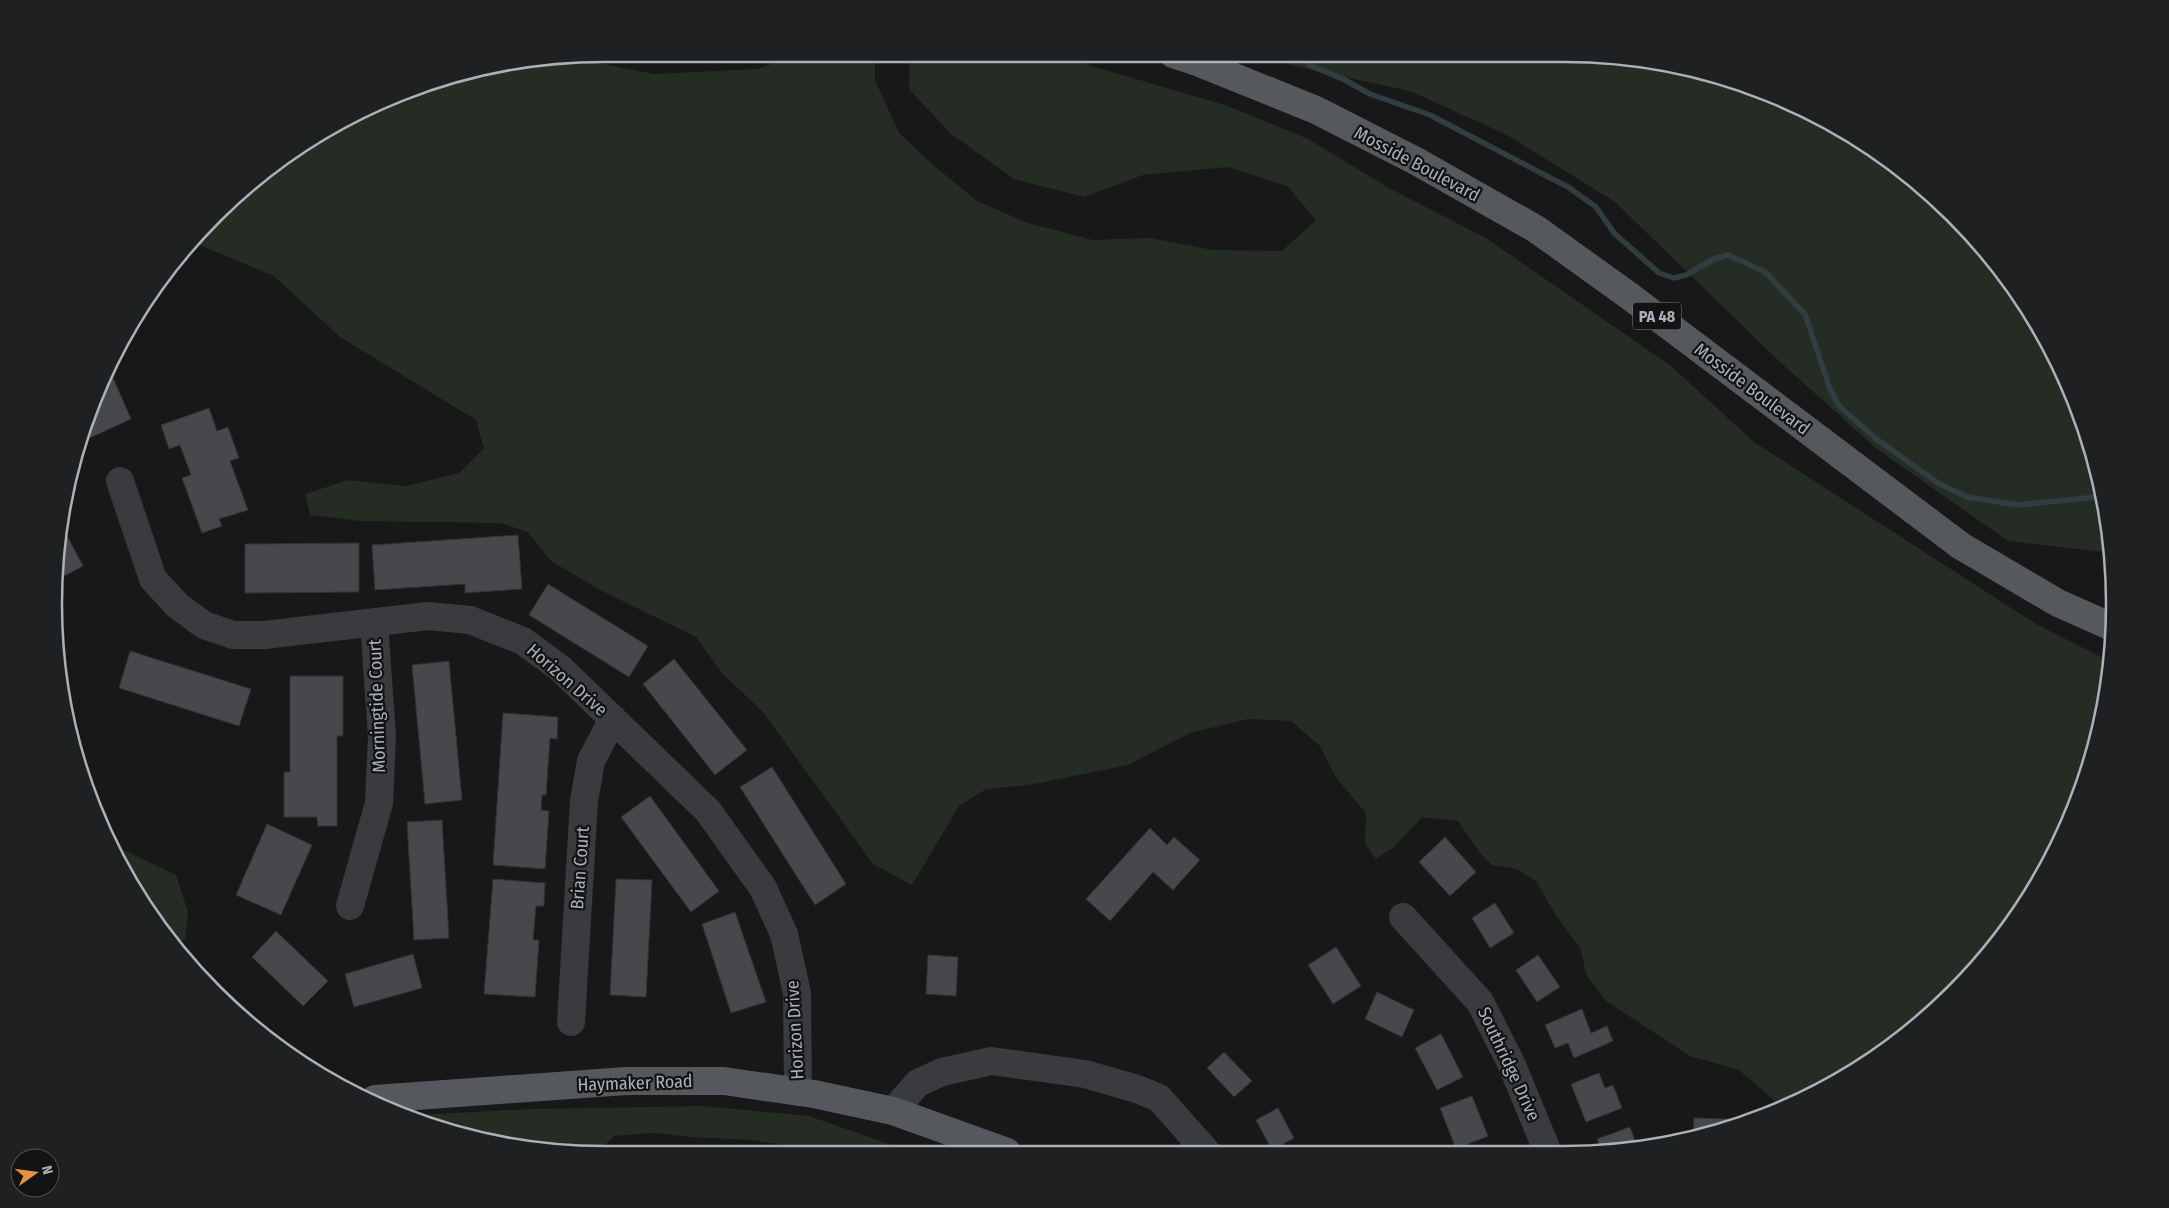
<svg xmlns="http://www.w3.org/2000/svg" width="2169" height="1208" viewBox="0 0 2169 1208" font-family="'Fira Sans Condensed',sans-serif">
  <style>
    .green { fill: #242c24 }
    .lines { fill: none; stroke-linecap: round; stroke-linejoin: round }
    .stream { stroke: #323d41; stroke-width: 5.5 }
    .building { fill: #47484c; stroke: #323235 }
    .minor { stroke: #393b3e; stroke-width: 28 }
    .major { stroke: #55585d; stroke-width: 28 }
    .labels { text-anchor: middle; dominant-baseline: central; stroke-width: 4.5; stroke-linejoin: round; paint-order: stroke }
    .shield { fill: #131314; stroke: #7d8287; stroke-width: 1 }
    .shield-label { font-size: 16px; font-weight: bold; fill: #abb1b8 }
    .street-label { font-size: 18px; fill: #abb1b8; stroke: #131314 }
    .rim { fill: none; stroke: #abb1b8; stroke-width: 2.5 }
  </style>
  <rect width="100%" height="100%" fill="#181819"/>
  <!-- green -->
  <path class="green" d="M800 54H875V80L899 133 931 163 977 201 1028 223 1093 240 1150 238 1213 250 1282 251 1316 220 1287 186 1228 167 1143 175 1084 197 1014 179 950 133 909 89 910 54H1051L1228 106 1308 139 1389 188 1486 238 1671 366 1754 442 2036 624 2111 662V676L2086 781 2042 879 1979 967 1871 1061 1781 1106 1739 1070 1690 1056 1606 1001 1587 976 1580 948 1555 914 1536 881 1517 869 1492 865 1479 852 1458 821 1422 817 1394 847 1376 859 1365 843 1366 813 1337 779 1319 745 1291 721 1248 719 1190 733 1128 765 1034 784 986 789 959 806 912 885 873 864 763 712 722 673 696 637 602 591 551 561 528 532 500 523 360 521 310 515 305 494 348 480 406 486 459 473 484 448 476 420 340 337 274 276 190 241 269 168 329 127 427 83 497 64 568 57 654 74 757 69Z
    M1271 55H1601L1708 73 1840 127 1928 190 2001 269 2058 360 2096 461 2112 553 2008 541 1877 449 1781 363 1615 202 1507 135 1410 91 1290 65Z
    M111 844 176 875 188 912 185 940 172 943 146 909Z
    M702 1106 809 1116 912 1152H791L786 1145 750 1140 691 1137 654 1133 614 1136 597 1153H568L461 1135 413 1115 533 1109Z"/>
  <g class="lines">
    <!-- stream -->
    <path class="stream" d="M1300 55 1309 65 1343 79 1370 94 1430 115 1568 187 1596 207 1614 233 1659 273 1674 278 1686 275 1714 259 1728 255 1765 272 1805 314 1830 389 1839 406 1875 438 1938 483 1967 497 2018 505 2097 497 2102 498"/>
  </g>
  <!-- building -->
  <path class="building" d="M111 373 131 419 79 443 96 393 105 376Z
    M209 408 217 431 228 427 239 458 230 461 248 510 219 519 222 526 202 533 182 478 191 475 180 445 169 449 161 425Z
    M62 526 83 566 55 581V568Z
    M518 535 522 589 465 593V584L375 590 372 545Z
    M359 543V592L245 593V544Z
    M548 584 648 646 629 677 529 615Z
    M130 651 251 689 239 726 119 688Z
    M674 659 747 750 715 775 643 684Z
    M449 661 462 800 425 804 412 665Z
    M290 676H343V736H337V826H318L317 817H284V772H290Z
    M503 713 558 717 557 739 550 738 546 795H542L541 810 549 811 545 869 493 865Z
    M772 767 846 884 815 905 740 787Z
    M650 796 719 891 691 912 621 817Z
    M442 820 449 938 414 940 407 822Z
    M267 824 312 845 281 915 236 895Z
    M1150 828 1167 845 1174 837 1200 860 1173 890 1153 872 1110 921 1086 899Z
    M1445 837 1476 872 1450 896 1419 862Z
    M493 879 545 883 544 906H536L533 940H539L535 997 484 994Z
    M616 879 652 880 646 997 610 995Z
    M1495 903 1514 933 1490 948 1472 918Z
    M735 912 766 1002 731 1013 702 924Z
    M276 931 328 981 303 1006 252 957Z
    M1336 947 1361 986 1333 1004 1308 965Z
    M413 954 422 988 354 1007 345 974Z
    M928 955 958 957 956 996 926 994Z
    M1538 955 1560 987 1537 1002 1516 970Z
    M1377 992 1414 1010 1402 1037 1365 1019Z
    M1582 1009 1591 1033 1607 1026 1613 1041 1574 1058 1568 1043 1555 1048 1545 1025Z
    M1441 1034 1463 1077 1437 1090 1415 1048Z
    M1224 1052 1252 1081 1234 1097 1207 1068Z
    M1599 1073 1605 1088 1613 1085 1622 1108 1586 1122 1571 1084Z
    M1472 1096 1488 1136 1456 1149 1440 1108Z
    M1278 1108 1294 1138 1272 1150 1256 1120Z
    M1694 1118 1729 1119V1128L1693 1136Z
    M1630 1127 1638 1149 1601 1150 1597 1139Z"/>
  <g class="lines">
    <!-- minor -->
    <path class="minor" d="M120 481 153 579 178 606 204 625 233 635H264L428 616 470 620 523 641 561 669 708 811 763 888 784 934 797 993 798 1092
      M350 906 379 803 382 737 374 622
      M1403 917 1480 1002 1511 1063 1547 1150
      M571 1022 584 801 591 761 613 719
      M893 1111 918 1083 942 1072 991 1061 1085 1074 1137 1089 1159 1098 1206 1151"/>
    <!-- major -->
    <path class="major" d="M1173 54 1197 62 1316 110 1416 161 1536 229 1628 295 1961 546 2058 603 2112 627
      M375 1099 626 1081H724L814 1094 893 1111 1007 1152"/>
  </g>
  <g class="labels">
    <!-- shield labels -->
    <rect class="shield" x="1633" y="302.5" width="48" height="27" rx="4"/>
    <g class="shield-label">
      <text x="1657" y="316">PA 48</text>
    </g>
    <!-- street labels -->
    <g class="street-label">
      <text transform="translate(1417 164) rotate(28)">Mosside Boulevard</text>
      <text transform="translate(1752 389) rotate(37)">Mosside Boulevard</text>
      <text transform="translate(567 680) rotate(41)">Horizon Drive</text>
      <text transform="translate(377 706) rotate(-92)">Morningtide Court</text>
      <text transform="translate(580 868) rotate(-86)">Brian Court</text>
      <text transform="translate(795 1030) rotate(-93)">Horizon Drive</text>
      <text transform="translate(1509 1064) rotate(65)">Southridge Drive</text>
      <text transform="translate(635 1083) rotate(-2)">Haymaker Road</text>
    </g>
  </g>
  <!-- crop -->
  <path d="M0 0H2169V1208H0ZM604 62H1564A542 542 0 0 1 2106 604V604A542 542 0 0 1 1564 1146H604A542 542 0 0 1 62 604V604A542 542 0 0 1 604 62Z" fill="#1f2021" fill-rule="evenodd"/>
  <path class="rim" d="M604 62H1564A542 542 0 0 1 2106 604V604A542 542 0 0 1 1564 1146H604A542 542 0 0 1 62 604V604A542 542 0 0 1 604 62Z"/>
  <!-- north arrow -->
  <g transform="translate(35 1173) rotate(76)"><circle r="24" fill="#131314" stroke="#505256"/>
  <path d="M0-4L9 19L0 12L-9 19Z" fill="#e39146"/>
  <text y="-8" font-size="14" font-weight="bold" text-anchor="middle" fill="#abb1b8">N</text>
  </g>
</svg>
